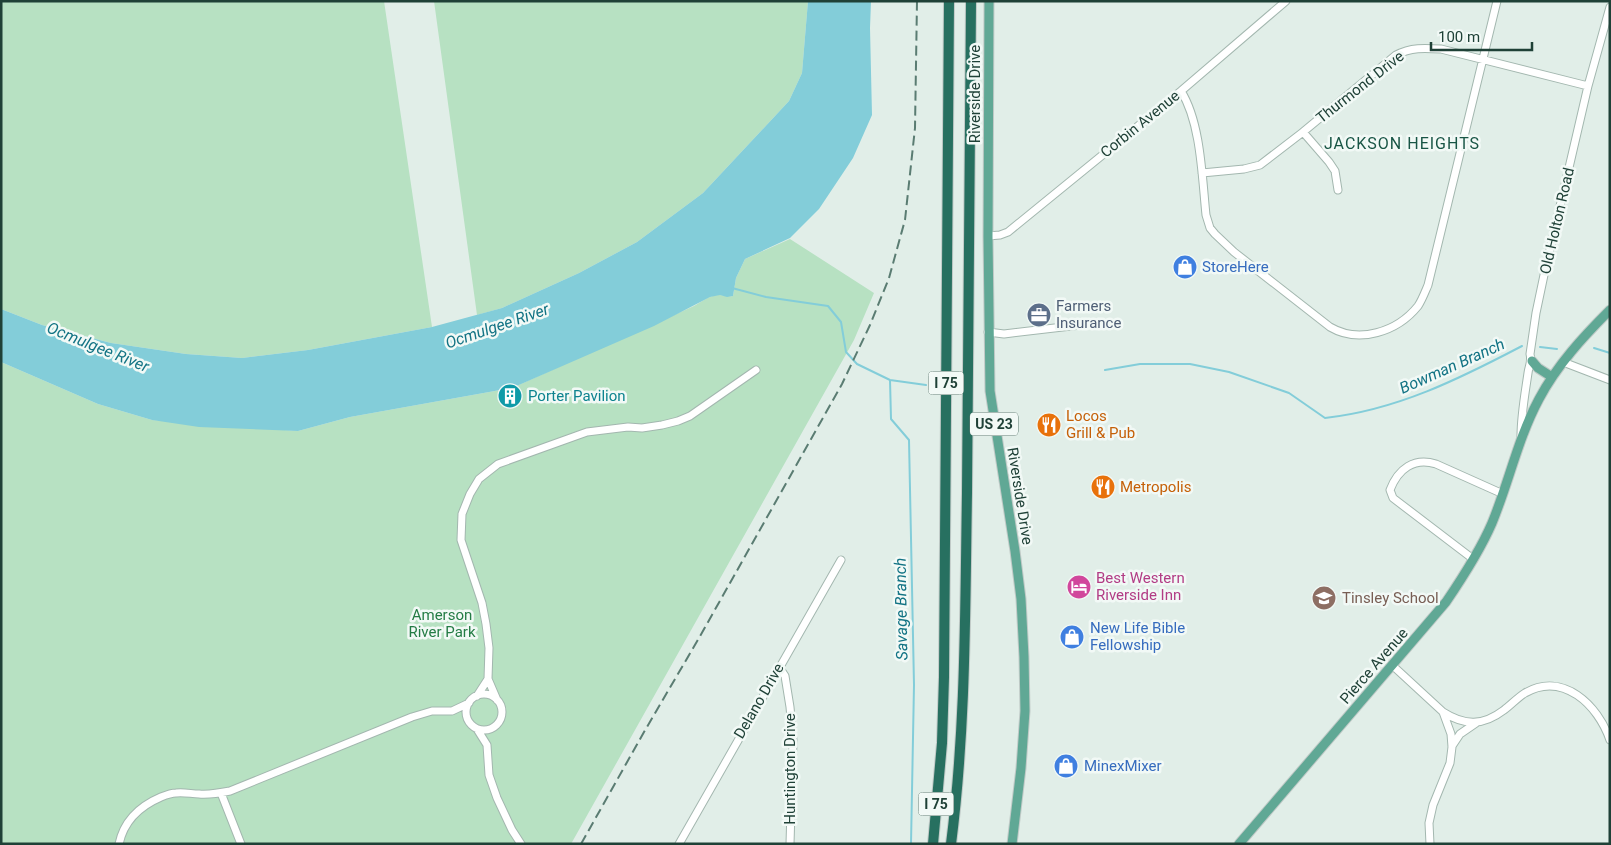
<svg xmlns="http://www.w3.org/2000/svg" width="1611" height="845" viewBox="0 0 1611 845" font-family="Roboto,sans-serif">
  <style>
    .green { fill: #b7e1c2 }
    .water { fill: #83cdd9 }
    .lines { fill: none; stroke-linecap: round; stroke-linejoin: round }
    .stream { stroke: #83cdd9; stroke-width: 2 }
    .minor-casing { stroke: #a3b7af; stroke-width: 9 }
    .major-casing { stroke: #c0cac7; stroke-width: 11 }
    .highway-casing { stroke: #c0cac7; stroke-width: 12 }
    .minor { stroke: #fff; stroke-width: 7 }
    .major { stroke: #60a895; stroke-width: 9 }
    .highway { stroke: #277060; stroke-width: 10 }
    .rail { stroke: #5a7c72; stroke-width: 2; stroke-dasharray: 10 5; stroke-linecap: butt }
    .labels { text-anchor: middle; dominant-baseline: central; stroke-width: 5; stroke-linejoin: round; paint-order: stroke }
    .shield { fill: #f2f9f6; stroke: #5e7870; stroke-width: 1 }
    .shield-label { font-size: 14px; font-weight: bold; fill: #1f4137 }
    .street-label { font-size: 15px; fill: #1f4137; stroke: #f2f9f6 }
    .shop-label { font-size: 15px; fill: #366cbe; stroke: #f2f9f6; text-anchor: start }
    .service-label { font-size: 15px; fill: #4e5e75; stroke: #f2f9f6; text-anchor: start }
    .culture-label { font-size: 15px; fill: #0d838f; stroke: #f2f9f6; text-anchor: start }
    .food-label { font-size: 15px; fill: #c56008; stroke: #f2f9f6; text-anchor: start }
    .hotel-label { font-size: 15px; fill: #b23c85; stroke: #f2f9f6; text-anchor: start }
    .education-label { font-size: 15px; fill: #785e54; stroke: #f2f9f6; text-anchor: start }
    .park-label { font-size: 15px; fill: #247c45; stroke: #f2f9f6 }
    .neighbourhood-label { font-size: 16px; letter-spacing: 1px; fill: #185545; stroke: #f2f9f6 }
    .water-label { font-size: 16px; font-style: italic; fill: #127384; stroke: #f2f9f6 }
  </style>
  <rect width="100%" height="100%" fill="#e1eee8"/>
  <!-- green -->
  <path class="green" d="M1 1H384L432 327 308 350 242 358 186 354 111 343 42 325 1 309Z
    M434 1H808L802 73 789 101 703 193 637 242 579 273 502 308 477 315Z
    M790 239 874 293 854 340 571 844H1V362L98 404 152 420 298 431 350 417 512 388 694 306C701 302 711 294 720 295 725 295 727 297 733 296L736 278 745 259Z"/>
  <!-- water -->
  <path class="water" d="M808 1H871L870 28 872 115 853 158 819 209 790 238 745 259 736 278 733 296 727 297 720 295 710 297 654 326 512 388 350 417 298 431 199 427 152 420 98 404 1 362V309L42 325 111 343 186 354 242 358 308 350 432 327 502 308 579 273 637 242 703 193 789 101 802 73Z"/>
  <g class="lines">
    <!-- stream -->
    <path class="stream" d="M732 288 766 297 828 306 841 322 846 352 857 364 890 380 926 385
      M1540 347 1557 349
      M1594 348 1610 353
      M1105 370 1140 364H1190L1229 372 1289 393 1325 418C1397 410 1459 379 1522 346
      M890 380 891 419 909 440 914 685 911 844"/>
    <defs>
      <path id="minor" d="M1181 91C1201 123 1202 177 1206 215L1210 228 1215 234 1234 252 1330 327C1359 344 1397 332 1418 306 1422 300 1425 292 1428 285L1497 1
        M1303 132 1329 162 1335 171 1338 190
        M1202 173 1244 169 1260 165 1303 132 1396 55C1411 47 1425 48 1441 49L1588 86
        M988 236 1000 235 1008 232 1181 91 1286 1
        M988 332 1004 334 1080 325
        M1563 362 1610 380
        M1521 436C1521 415 1525 394 1528 373 1529 365 1532 362 1530 354L1536 313 1544 275 1588 86 1610 7
        M1473 559 1393 498 1390 490C1398 469 1414 457 1436 464L1503 494
        M1392 665 1443 712 1451 734 1452 747 1450 763 1433 805 1429 823 1430 844
        M779 667 785 676 790 707 793 741 790 844
        M466 712a18 18 0 1 1 36 0a18 18 0 1 1-36 0Z
        M477 696 488 679
        M497 700 488 679 489 648 486 624 482 603 461 540 462 514 470 494 479 479 498 464 587 432 628 427 642 428 662 425 678 421 690 416 756 370
        M1443 712C1465 726 1483 726 1504 710 1511 705 1517 698 1525 693 1563 671 1598 705 1610 740
        M477 729 487 745 489 775 497 798 512 830 521 844
        M1452 746 1460 734 1476 723
        M221 793 241 844
        M119 844C124 820 140 806 161 797 166 795 171 793 176 793 184 792 192 794 199 794 210 795 220 793 230 791L412 717 432 711H452L469 703
        M679 844 841 560"/>
      <path id="major" d="M989 1 988 236 990 391 1015 551 1021 599 1024 657 1025 711 1021 768 1012 844
        M1532 361 1538 368 1552 377
        M1239 844 1446 602C1463 577 1480 551 1492 523 1509 482 1518 438 1539 399 1557 365 1583 337 1610 310"/>
      <path id="highway" d="M933 844 942 743 944 677 949 1
        M951 844C966 727 965 610 967 493 969 329 970 165 971 1"/>
    </defs>
    <!-- minor casing -->
    <use href="#minor" class="minor-casing"/>
    <!-- major casing -->
    <use href="#major" class="major-casing"/>
    <!-- highway casing -->
    <use href="#highway" class="highway-casing"/>
    <!-- minor -->
    <use href="#minor" class="minor"/>
    <!-- major -->
    <use href="#major" class="major"/>
    <!-- highway -->
    <use href="#highway" class="highway"/>
    <!-- rail -->
    <path class="rail" d="M581 844 644 732 699 638 842 384 870 325 889 278 905 220 915 128 917 1"/>
  </g>
  <!-- icons -->
  <defs>
    <symbol id="shop-disc" viewBox="-11 -11 22 22"><circle r="9.5" fill="#3f7fe0" stroke="#f2f9f6"/><path d="M-5-2.5h2.3a2.7 3.5 0 0 1 5.4 0H5L5.5 6h-11ZM-1.5-2.5h3a1.5 2.3 0 0 0-3 0Z" fill="#fff"/></symbol>
    <symbol id="office-disc" viewBox="-11 -11 22 22"><circle r="9.5" fill="#5c6f8a" stroke="#f2f9f6"/><path d="M-6-3h4V-5.5h4V-3h4V5H-6ZM-1-4.5V-3h2v-1.5ZM-6 0V1H6V0Z" fill="#fff"/></symbol>
    <symbol id="building-disc" viewBox="-11 -11 22 22"><circle r="9.5" fill="#0f9aa8" stroke="#f2f9f6"/><path d="M-4-6H4V6H1V3H-1V6H-4ZM-2.5-4.3h1.7v1.8h-1.7ZM.8-4.3h1.7v1.8H.8ZM-2.5-1h1.7V.8h-1.7ZM.8-1h1.7V.8H.8Z" fill="#fff"/></symbol>
    <symbol id="restaurant-disc" viewBox="-11 -11 22 22"><circle r="9.5" fill="#e8710a" stroke="#f2f9f6"/><path d="M-5-6h1v4h1v-4h1v4h1v-4h1v5L-1.5 .5V6h-2V.5L-5-1ZM5-6V6H3V1.5H1.5Q1.5-4 5-6Z" fill="#fff"/></symbol>
    <symbol id="hotel-disc" viewBox="-11 -11 22 22"><circle r="9.5" fill="#d1479c" stroke="#f2f9f6"/><path d="M-6-4.5h1.5V1H6V5H4.5V3h-9V5H-6ZM-4 0a1.8 1.8 0 1 1 3.6 0ZM.5 0V-2.5h3Q6-2.5 6 0Z" fill="#fff"/></symbol>
    <symbol id="school-disc" viewBox="-11 -11 22 22"><circle r="9.5" fill="#8d6e63" stroke="#f2f9f6"/><path d="M0-5L7-2L0 1L-7-2ZM-4 1L0 2.5L4 1V4Q0 6-4 4Z" fill="#fff"/></symbol>
  </defs>
  <g fill-rule="evenodd">
    <use href="#shop-disc" x="1171" y="253" width="28" height="28"/>
    <use href="#office-disc" x="1025" y="301" width="28" height="28"/>
    <use href="#building-disc" x="496" y="382" width="28" height="28"/>
    <use href="#restaurant-disc" x="1035" y="411" width="28" height="28"/>
    <use href="#restaurant-disc" x="1089" y="473" width="28" height="28"/>
    <use href="#hotel-disc" x="1065" y="573" width="28" height="28"/>
    <use href="#school-disc" x="1310" y="584" width="28" height="28"/>
    <use href="#shop-disc" x="1058" y="623" width="28" height="28"/>
    <use href="#shop-disc" x="1052" y="752" width="28" height="28"/>
  </g>
  <g class="labels">
    <!-- shield labels -->
    <g class="shield">
      <rect x="928.5" y="371.5" width="35" height="23" rx="4"/>
      <rect x="970" y="412.5" width="48" height="23" rx="4"/>
      <rect x="918.5" y="792.5" width="35" height="23" rx="4"/>
    </g>
    <g class="shield-label">
      <text x="946" y="383">I 75</text>
      <text x="994" y="424">US 23</text>
      <text x="936" y="804">I 75</text>
    </g>
    <!-- street labels -->
    <g class="street-label">
      <text transform="translate(1360 87) rotate(-38)">Thurmond Drive</text>
      <text transform="translate(975 94) rotate(-90)">Riverside Drive</text>
      <text transform="translate(1140 124) rotate(-39)">Corbin Avenue</text>
      <text transform="translate(1557 221) rotate(-77)">Old Holton Road</text>
      <text transform="translate(1020 496) rotate(81)">Riverside Drive</text>
      <text transform="translate(1374 666) rotate(-49)">Pierce Avenue</text>
      <text transform="translate(759 701) rotate(-60)">Delano Drive</text>
      <text transform="translate(790 769) rotate(-90)">Huntington Drive</text>
    </g>
    <!-- shop labels -->
    <g class="shop-label">
      <text x="1202" y="267">StoreHere</text>
      <text x="1090" y="628">New Life Bible<tspan x="1090" dy="17">Fellowship</tspan></text>
      <text x="1084" y="766">MinexMixer</text>
    </g>
    <!-- service labels -->
    <g class="service-label">
      <text x="1056" y="306">Farmers<tspan x="1056" dy="17">Insurance</tspan></text>
    </g>
    <!-- culture labels -->
    <g class="culture-label">
      <text x="528" y="396">Porter Pavilion</text>
    </g>
    <!-- food labels -->
    <g class="food-label">
      <text x="1066" y="416">Locos<tspan x="1066" dy="17">Grill &amp; Pub</tspan></text>
      <text x="1120" y="487">Metropolis</text>
    </g>
    <!-- hotel labels -->
    <g class="hotel-label">
      <text x="1096" y="578">Best Western<tspan x="1096" dy="17">Riverside Inn</tspan></text>
    </g>
    <!-- education labels -->
    <g class="education-label">
      <text x="1342" y="598">Tinsley School</text>
    </g>
    <!-- park labels -->
    <g class="park-label">
      <text x="442" y="615">Amerson<tspan x="442" dy="17">River Park</tspan></text>
    </g>
    <!-- neighbourhood labels -->
    <g class="neighbourhood-label">
      <text x="1402" y="143">JACKSON HEIGHTS</text>
    </g>
    <!-- water labels -->
    <g class="water-label">
      <text transform="translate(497 326) rotate(-19)">Ocmulgee River</text>
      <text transform="translate(98 347) rotate(22)">Ocmulgee River</text>
      <text transform="translate(1452 366) rotate(-24)">Bowman Branch</text>
      <text transform="translate(901 609) rotate(-91)">Savage Branch</text>
    </g>
  </g>
  <!-- border -->
  <rect width="1611" height="845" fill="none" stroke="#1f4137" stroke-width="5"/>
  <!-- scale -->
  <path d="M1431 42v8h101v-8" fill="none" stroke="#1f4137" stroke-width="2.5"/>
  <text x="1438" y="42" font-size="15" fill="#1f4137" stroke="#f2f9f6" stroke-width="4" paint-order="stroke">100 m</text>
</svg>
